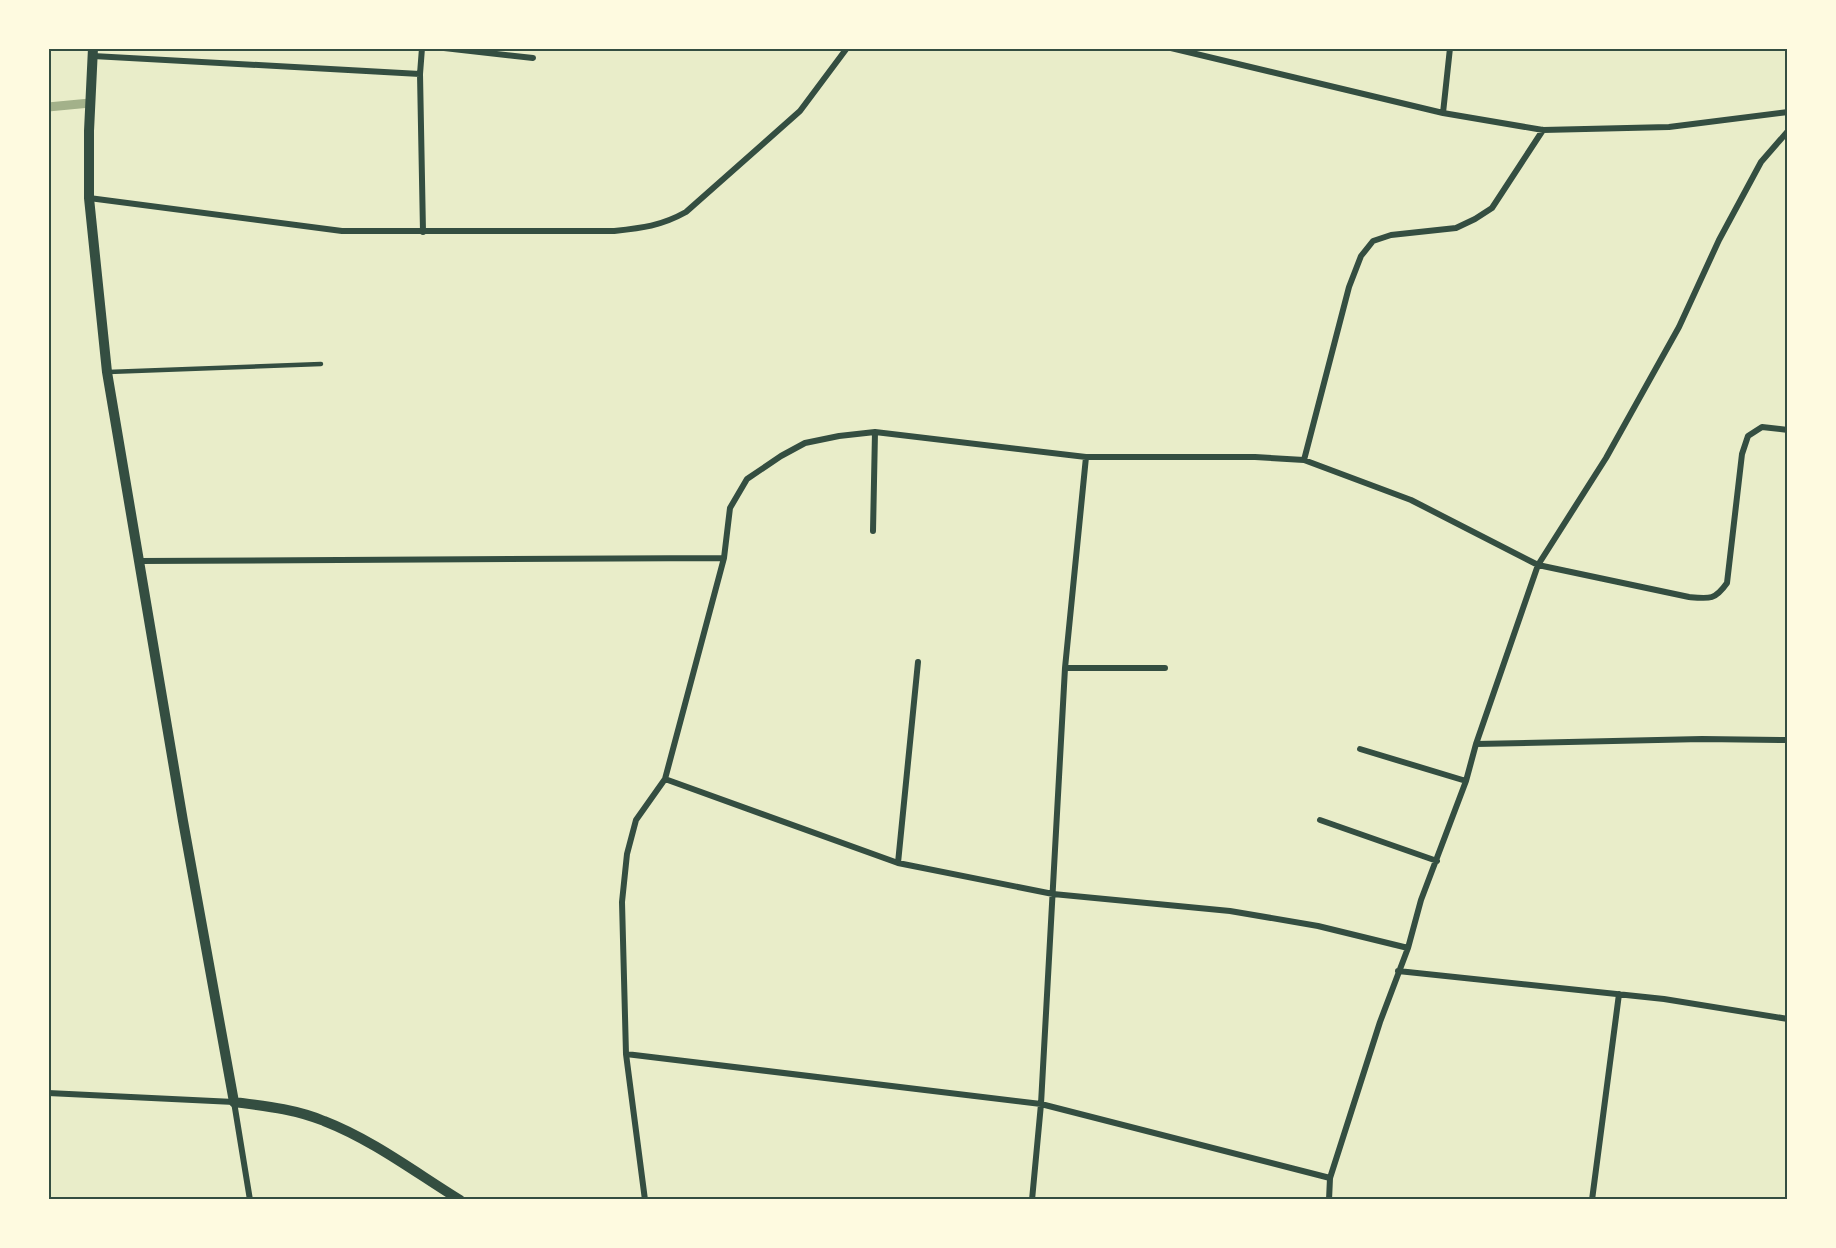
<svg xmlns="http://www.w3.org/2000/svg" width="1836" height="1248" viewBox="0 0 1836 1248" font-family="Manrope,sans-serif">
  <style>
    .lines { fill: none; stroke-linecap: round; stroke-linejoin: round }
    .stream { stroke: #a3b18a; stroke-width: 9 }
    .service { stroke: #344e41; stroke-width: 4.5 }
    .minor { stroke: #344e41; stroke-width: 6 }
    .tertiary { stroke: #344e41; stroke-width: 10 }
    .neatline { fill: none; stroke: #344e41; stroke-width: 2 }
  </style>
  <rect width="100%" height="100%" fill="#e9edc9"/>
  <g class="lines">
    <!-- stream -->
    <path class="stream" d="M48 107 90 103"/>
    <!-- service -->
    <path class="service" d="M108 372 321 364"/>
    <!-- minor -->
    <path class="minor" d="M422 48 420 74 423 232
      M444 48 533 58
      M1171 48 1443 113 1543 130 1669 127 1788 112
      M93 56 420 74
      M1443 113 1450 48
      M89 198 342 231H614C642 228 661 226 686 212L800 111 847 48
      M1304 460 1349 287 1361 256 1373 241 1391 235 1456 228 1475 219 1492 208 1543 130
      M873 531 875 432
      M139 561 724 558
      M1065 668H1165
      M1476 744 1702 739 1788 740
      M1360 749 1466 781
      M665 779 898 863 1053 894 1230 911 1318 926 1408 948
      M1320 820 1437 861
      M898 863 918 662
      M1398 971 1664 999 1788 1019
      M626 1054 1041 1104 1330 1178
      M48 1093 234 1102 250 1200
      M645 1200 626 1054 622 902 627 854 636 820 665 779 724 558 730 508 747 479 781 456 805 443 839 436 875 432 1086 457H1255L1304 460 1411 500 1538 565 1689 597C1710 599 1715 600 1727 583L1742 454 1748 436 1762 427 1788 430
      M1032 1200 1041 1104 1065 668 1086 457
      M1329 1200 1330 1178 1380 1022 1408 948 1421 900 1466 781 1476 744 1538 565 1606 458 1679 327 1719 240 1761 162 1788 131
      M1592 1200 1619 994"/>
    <!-- tertiary -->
    <path class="tertiary" d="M93 48 89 131V198L107 372 183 821 234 1102C265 1106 295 1109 324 1121 373 1140 416 1173 460 1200"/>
  </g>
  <!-- border -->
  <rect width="1836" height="1248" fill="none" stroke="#fefae0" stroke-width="99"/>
  <rect x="50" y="50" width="1736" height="1148" class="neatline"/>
</svg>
